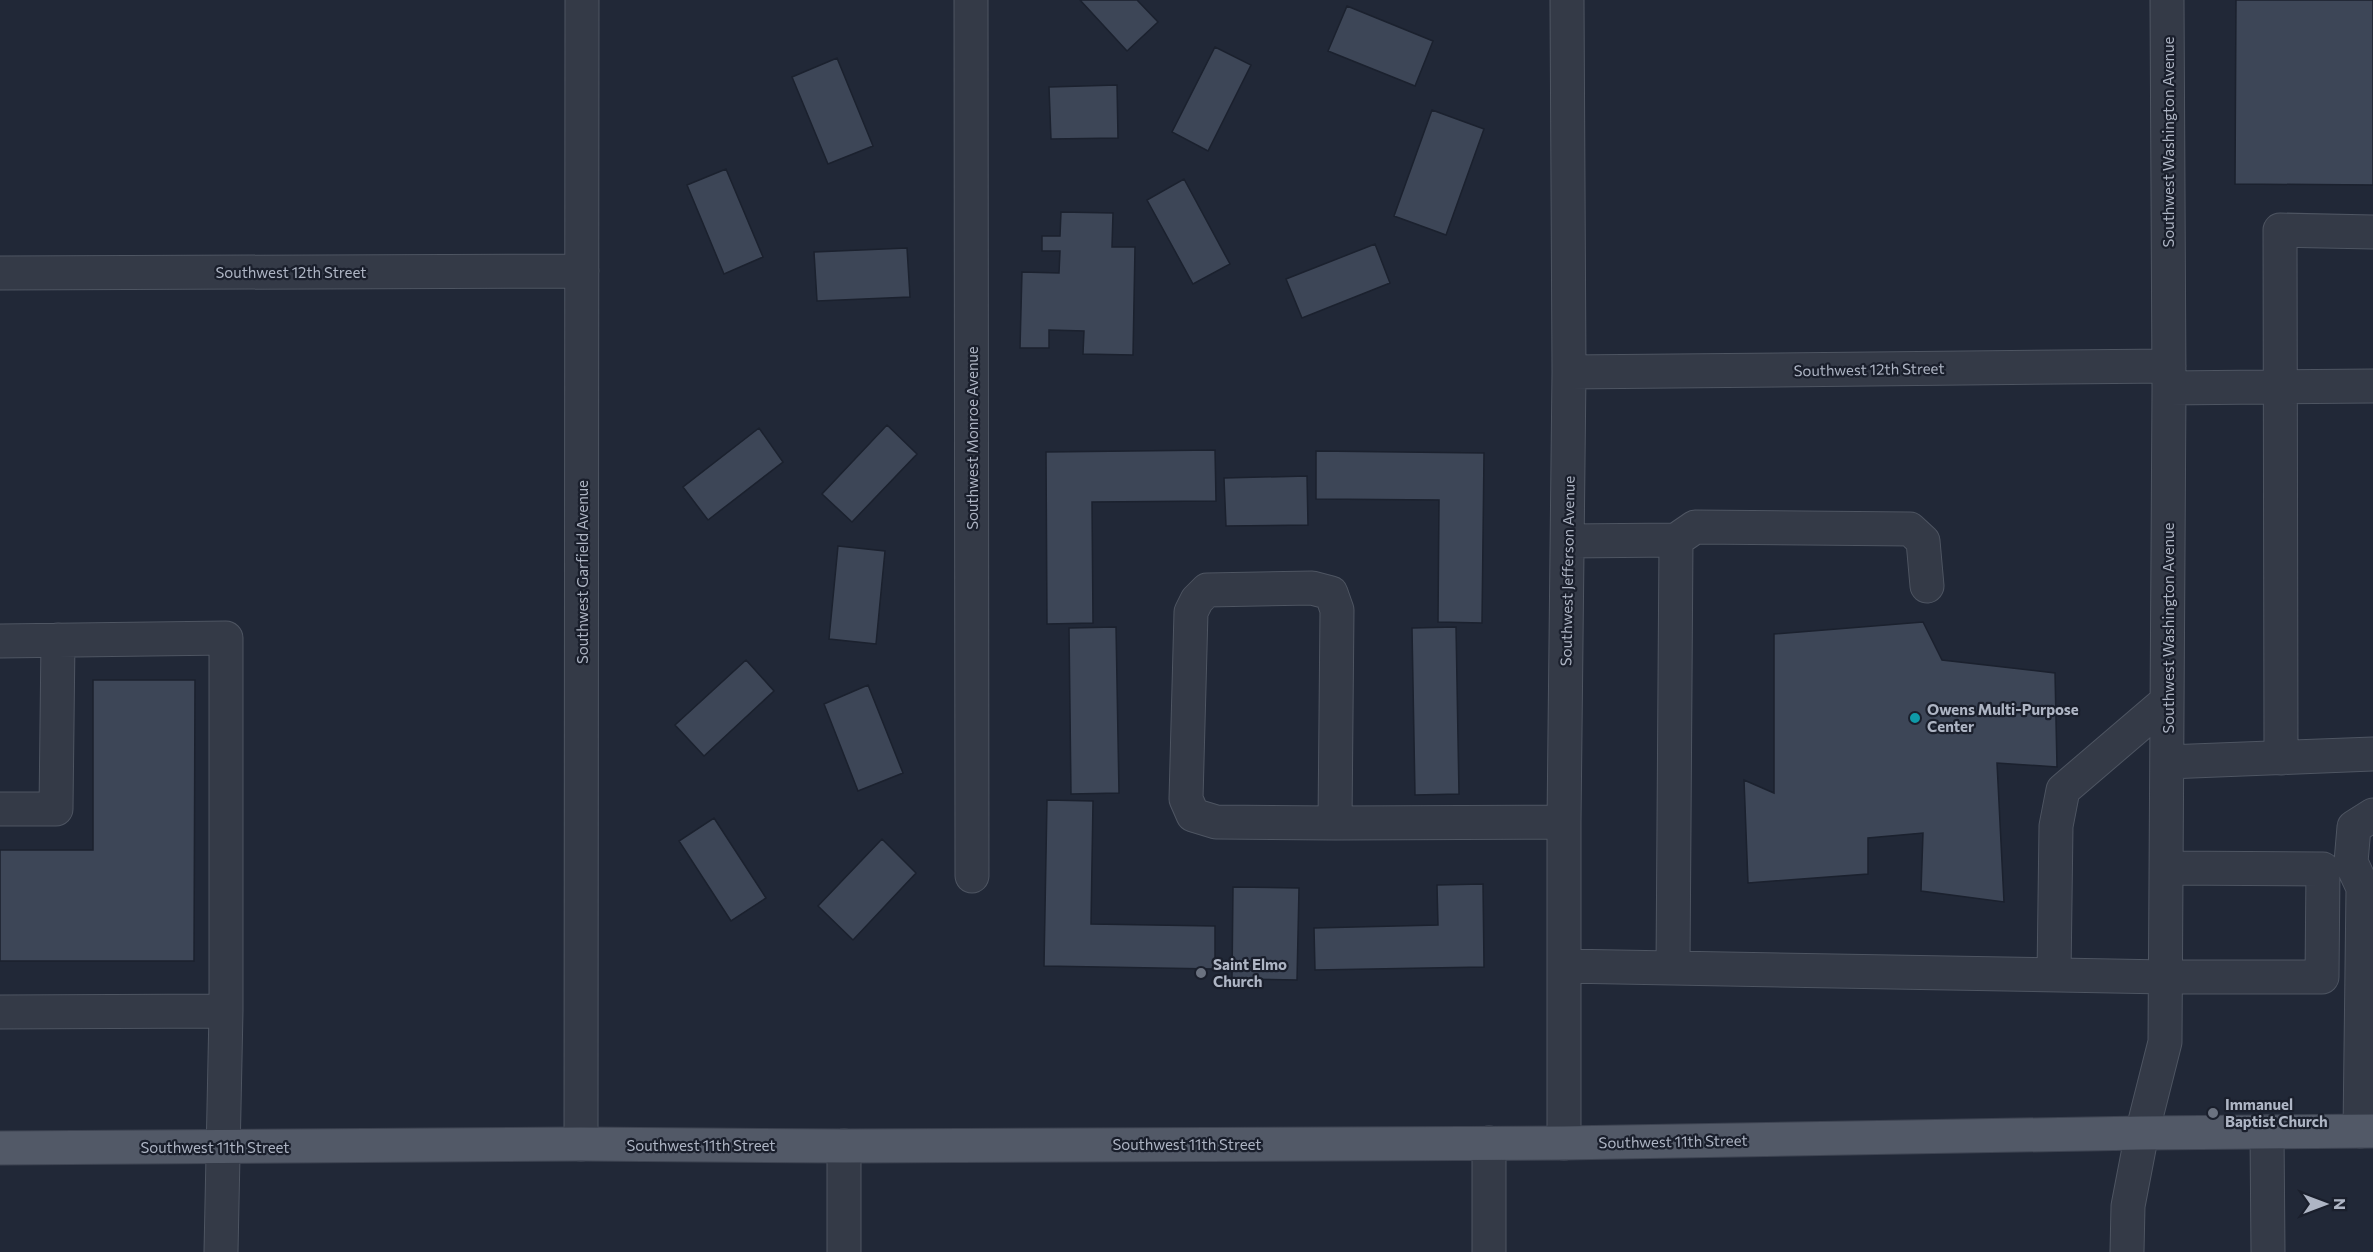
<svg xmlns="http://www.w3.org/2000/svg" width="2373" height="1252" viewBox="0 0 2373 1252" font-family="Commissioner,sans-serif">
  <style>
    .building { fill: #3d4657; stroke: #1b212e; stroke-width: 1.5 }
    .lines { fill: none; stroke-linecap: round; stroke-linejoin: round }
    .minor-casing { stroke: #4e5562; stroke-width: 35 }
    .major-casing { stroke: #3d4351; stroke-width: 35 }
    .minor { stroke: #343a47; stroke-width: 33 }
    .major { stroke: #525967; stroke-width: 33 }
    .culture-dot { fill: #0f9aa8; stroke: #1a1f2c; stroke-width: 2 }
    .worship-dot { fill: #6b7280; stroke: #1a1f2c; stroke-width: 2 }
    .labels { text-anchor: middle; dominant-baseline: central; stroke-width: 4.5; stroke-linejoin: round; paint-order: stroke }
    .street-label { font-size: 15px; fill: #aeb5c4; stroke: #1a1f2c }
    .poi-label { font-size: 15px; font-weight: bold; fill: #aeb5c4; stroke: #1a1f2c; text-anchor: start }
  </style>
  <rect width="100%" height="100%" fill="#212837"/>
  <!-- building -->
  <path class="building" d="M1080 0H1137L1158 22 1127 51Z
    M2236 0H2373V185L2235 184Z
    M1347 6 1433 41 1415 86 1328 51Z
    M1215 47 1251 65 1208 151 1172 132Z
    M837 58 873 146 828 164 792 77Z
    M1117 85 1118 138 1051 139 1049 87Z
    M1432 110 1484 129 1446 235 1394 216Z
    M726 169 763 257 724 274 687 185Z
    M1184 179 1230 264 1193 284 1147 200Z
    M1061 212 1113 213 1112 247H1135L1133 355 1083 354 1084 331 1049 330V348H1020L1022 272 1059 273 1060 251H1042V236H1060Z
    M1375 244 1390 283 1302 318 1286 279Z
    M907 248 910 297 817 301 814 252Z
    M887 425 917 454 852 522 822 494Z
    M759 428 783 462 708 520 683 487Z
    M1215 450 1216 501 1092 502 1093 623 1047 624 1046 452Z
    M1316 451 1484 453 1482 623 1438 622 1439 500 1316 499Z
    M1307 476 1308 525 1226 526 1224 478Z
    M838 546 885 551 876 644 829 639Z
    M1923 622 1942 660 2055 673 2057 767 1997 763 2004 902 1921 891 1923 833 1868 838V874L1748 883 1744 780 1774 793V634Z
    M1116 627 1119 793 1071 794 1069 628Z
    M1456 627 1459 794 1415 795 1412 628Z
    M746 660 774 691 704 756 675 725Z
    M93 680H195L194 961H0V850H93Z
    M868 685 903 773 858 791 824 704Z
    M1047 800 1093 801 1091 924 1215 926V969L1044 966Z
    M714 818 766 898 731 921 679 841Z
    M882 839 916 873 853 940 818 906Z
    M1483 884 1484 967 1315 970 1314 928 1438 925 1437 885Z
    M1233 887 1299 888 1297 980 1232 979Z"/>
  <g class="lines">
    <defs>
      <path id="minor" d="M971 0 972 876
        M0 273 582 271
        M1569 372 2169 366
        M2169 388 2373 386
        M1676 540 1695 527 1910 529 1923 541 1927 586
        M1568 541 1676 540 1673 967
        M1312 588 1331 593 1337 610 1335 823 1216 822 1193 815 1186 799 1191 612 1197 600 1207 590Z
        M0 641 226 638V1011L221 1252
        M2281 758 2280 230 2373 232
        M2167 762 2373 754
        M0 809H56L58 640
        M1335 823 1564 822
        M1564 966 2166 977H2322L2323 869 2167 868
        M2054 975 2056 826 2063 790 2167 701
        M0 1012 226 1011
        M2360 1131 2363 888 2351 862 2354 827 2373 815
        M2267 1132 2268 1252
        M1564 1143V822L1569 372 1567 0
        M581 1144 582 0
        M844 1252V1146
        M1489 1252V1143
        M2127 1252 2128 1206 2142 1133 2165 1042 2169 388 2167 0"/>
      <path id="major" d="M0 1148 581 1144 844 1146 1564 1143 2142 1133 2373 1131"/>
    </defs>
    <!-- minor casing -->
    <use href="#minor" class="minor-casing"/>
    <!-- major casing -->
    <use href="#major" class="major-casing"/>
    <!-- minor -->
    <use href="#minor" class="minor"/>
    <!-- major -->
    <use href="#major" class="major"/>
  </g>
  <!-- markers -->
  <circle class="culture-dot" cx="1915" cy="718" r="6"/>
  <g class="worship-dot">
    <circle cx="1201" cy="973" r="6"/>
    <circle cx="2213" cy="1113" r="6"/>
  </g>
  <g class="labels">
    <!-- street labels -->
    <g class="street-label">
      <text transform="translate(2168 142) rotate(-90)">Southwest Washington Avenue</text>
      <text x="291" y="272">Southwest 12th Street</text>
      <text transform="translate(1869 369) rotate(-1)">Southwest 12th Street</text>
      <text transform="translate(972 438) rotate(-90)">Southwest Monroe Avenue</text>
      <text transform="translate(1567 571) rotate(-89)">Southwest Jefferson Avenue</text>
      <text transform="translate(582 572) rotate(-90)">Southwest Garfield Avenue</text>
      <text transform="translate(2168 628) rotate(-90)">Southwest Washington Avenue</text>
      <text transform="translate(1673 1141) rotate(-1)">Southwest 11th Street</text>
      <text x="1187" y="1144">Southwest 11th Street</text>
      <text x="701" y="1145">Southwest 11th Street</text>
      <text x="215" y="1147">Southwest 11th Street</text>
    </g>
    <!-- poi labels -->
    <g class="poi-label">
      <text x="1927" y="709">Owens Multi-Purpose<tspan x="1927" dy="17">Center</tspan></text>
      <text x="1213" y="964">Saint Elmo<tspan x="1213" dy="17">Church</tspan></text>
      <text x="2225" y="1104">Immanuel<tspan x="2225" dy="17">Baptist Church</tspan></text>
    </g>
  </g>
  <!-- north arrow -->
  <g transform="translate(2325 1204) rotate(90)" stroke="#1a1f2c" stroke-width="4.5" paint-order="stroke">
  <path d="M0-4.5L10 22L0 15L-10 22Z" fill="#aeb5c4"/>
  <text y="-9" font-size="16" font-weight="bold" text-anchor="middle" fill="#aeb5c4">N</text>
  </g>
</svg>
